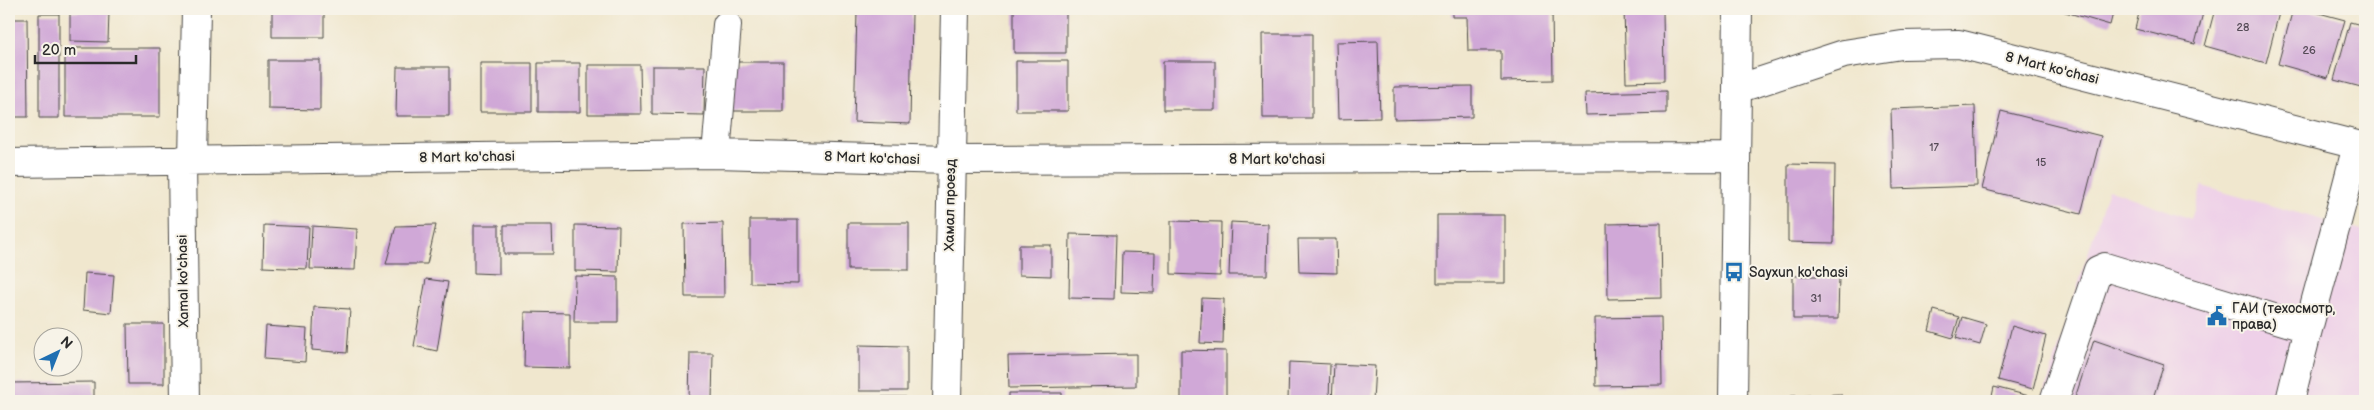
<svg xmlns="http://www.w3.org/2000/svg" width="2374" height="410" viewBox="0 0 2374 410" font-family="'Balsamiq Sans',sans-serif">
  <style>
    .built { fill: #eed0e8 }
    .building { fill: #d0a8d7 }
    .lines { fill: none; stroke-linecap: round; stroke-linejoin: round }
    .minor-casing { stroke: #494743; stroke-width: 30 }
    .minor { stroke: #fff; stroke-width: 28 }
    .labels { text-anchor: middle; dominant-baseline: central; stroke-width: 4; stroke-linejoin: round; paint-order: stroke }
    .number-label { font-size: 11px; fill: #544a56 }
    .street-label { font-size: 14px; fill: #2b2b2b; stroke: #f7f3e8 }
    .poi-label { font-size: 14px; fill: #2b2b2b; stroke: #f7f3e8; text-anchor: start }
  </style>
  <rect width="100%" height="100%" fill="#f7f3e8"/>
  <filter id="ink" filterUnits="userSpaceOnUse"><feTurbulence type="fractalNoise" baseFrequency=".02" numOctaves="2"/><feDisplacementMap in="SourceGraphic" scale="10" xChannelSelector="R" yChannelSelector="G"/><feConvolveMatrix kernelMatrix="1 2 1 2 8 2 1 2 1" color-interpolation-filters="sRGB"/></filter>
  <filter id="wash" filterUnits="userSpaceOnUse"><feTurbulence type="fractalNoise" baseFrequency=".0096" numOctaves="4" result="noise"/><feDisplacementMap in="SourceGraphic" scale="20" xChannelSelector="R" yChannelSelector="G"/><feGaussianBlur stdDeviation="1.12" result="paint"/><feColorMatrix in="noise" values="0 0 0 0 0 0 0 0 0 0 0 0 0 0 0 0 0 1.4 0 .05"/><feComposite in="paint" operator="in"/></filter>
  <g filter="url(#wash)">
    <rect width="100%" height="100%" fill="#f0e7ce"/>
    <!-- built -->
    <path class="built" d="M2202 186 2365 232V401H2042L2108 189 2191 219Z"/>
    <g id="blocks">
      <!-- building -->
      <path class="building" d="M272 9H324V37H272Z
        M1014 9H1066V53H1014Z
        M1452 9H1552L1553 80 1501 81V51H1468L1467 17H1452Z
        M1624 9H1663L1664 81 1626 82Z
        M2055 9H2114L2110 25Z
        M2140 9H2204L2195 44 2135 29Z
        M2215 9H2280L2266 63 2205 46Z
        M2293 9H2304L2345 20 2328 78 2278 64Z
        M70 12H109L108 42 70 41Z
        M857 12 912 13 910 124 854 122Z
        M39 14H59V118H39Z
        M9 19H27L28 117H9Z
        M2350 22 2365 26V88L2334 80Z
        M1262 34H1312V118H1263Z
        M1378 41 1380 118 1338 119 1336 42Z
        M65 48H160V117H65Z
        M268 60H320V110L268 109Z
        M1016 61H1068V111H1016Z
        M1163 61H1215V110H1163Z
        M731 62H783V111H731Z
        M480 63H532V112H480Z
        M538 63H580V112H538Z
        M588 65H640L641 114H588Z
        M652 66H705L704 115 652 114Z
        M397 67H449V116H396Z
        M1472 86V117L1394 119V87Z
        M1666 91V113L1586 115 1585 93Z
        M1975 106 1977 186 1893 189 1891 109Z
        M2001 111 2101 136 2081 214 1982 189Z
        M1788 164 1835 165 1834 243 1788 242Z
        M1437 215H1505V283H1437Z
        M750 220H798V284L750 283Z
        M1171 221 1221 222 1220 276 1171 274Z
        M1231 222 1268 224 1267 275H1229Z
        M723 223 724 297H685L684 224Z
        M848 223H909V270H848Z
        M1661 223 1662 298 1608 299 1607 224Z
        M264 225 309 227 307 269 263 267Z
        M436 225 427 264H386L396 226Z
        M474 225H499V274L474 273Z
        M504 225H552L553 254H504Z
        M575 225 619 226 618 272 575 271Z
        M312 226 357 229 355 270 310 269Z
        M1070 234 1116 235 1114 299 1069 298Z
        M1298 239H1336L1337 273 1299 272Z
        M1019 245H1051V276L1019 275Z
        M1122 252 1155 253 1154 293 1121 292Z
        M85 273 114 275 111 313 83 310Z
        M575 276 618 277V322H574Z
        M1793 276H1839L1838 319H1793Z
        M426 279 448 282 437 351 414 346Z
        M1202 298 1224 299 1223 344 1200 343Z
        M314 307 350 309 347 353 312 350Z
        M1934 310 1959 317 1953 338 1929 331Z
        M525 312 570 313V368L524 367Z
        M1661 317 1662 385 1596 386 1595 318Z
        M1962 317 1986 324 1980 345 1956 338Z
        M127 324H164V384H128Z
        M266 326 307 329 305 362 264 359Z
        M2012 326 2046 336 2033 389 1998 380Z
        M2094 340 2164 364 2152 401H2074Z
        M859 345 907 346V391H859Z
        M1181 350 1226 351V401H1181Z
        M690 353H713L712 401H689Z
        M1136 354V386L1009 388 1008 356Z
        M1289 362 1330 364 1329 401H1288Z
        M1334 364 1375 366 1373 401H1332Z
        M94 382V401H9V383Z
        M1994 387 2033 397 2032 401H1991Z
        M1009 393H1062V401H1009Z
        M1841 394V401H1791V396Z
        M851 397H906V401H851Z"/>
    </g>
  </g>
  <g filter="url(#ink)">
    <use href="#blocks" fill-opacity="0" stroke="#494743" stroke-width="1"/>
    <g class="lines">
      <defs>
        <path id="minor" d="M1737 89 1844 54 1902 45 1959 44 2365 147
          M716 154 727 25
          M182 160 185 401
          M193 160 196 9
          M9 163 716 154 951 160 1736 157
          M947 401 955 9
          M1733 401 1738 9
          M2054 401 2098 270 2105 267 2307 328
          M2290 401C2310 315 2336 231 2357 145"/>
      </defs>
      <!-- minor casing -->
      <use href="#minor" class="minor-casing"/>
      <!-- minor -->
      <use href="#minor" class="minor"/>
    </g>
  </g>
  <!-- icons -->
  <defs>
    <symbol id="bus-bare" viewBox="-9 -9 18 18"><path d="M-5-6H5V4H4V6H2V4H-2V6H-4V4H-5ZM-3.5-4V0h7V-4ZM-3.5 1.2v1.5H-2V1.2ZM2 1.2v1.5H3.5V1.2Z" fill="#1f6fb2" stroke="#f7f3e8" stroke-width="2.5" paint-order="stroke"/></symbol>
    <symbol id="civic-bare" viewBox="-9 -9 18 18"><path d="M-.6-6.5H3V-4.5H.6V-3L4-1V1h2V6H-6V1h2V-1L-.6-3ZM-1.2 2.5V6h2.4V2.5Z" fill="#1f6fb2" stroke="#f7f3e8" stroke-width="2.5" paint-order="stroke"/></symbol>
  </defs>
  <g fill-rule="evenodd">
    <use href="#bus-bare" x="1720" y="258" width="28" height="28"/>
    <use href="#civic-bare" x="2203" y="302" width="28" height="28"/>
  </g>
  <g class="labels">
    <!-- number labels -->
    <g class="number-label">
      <text x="2243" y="27">28</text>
      <text x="2309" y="50">26</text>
      <text x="1934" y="147">17</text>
      <text x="2041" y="162">15</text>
      <text x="1816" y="298">31</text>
    </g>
    <!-- street labels -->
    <g class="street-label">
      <text transform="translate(2052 68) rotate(14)">8 Mart ko'chasi</text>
      <text transform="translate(467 157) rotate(-1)">8 Mart ko'chasi</text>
      <text transform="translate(872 158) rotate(2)">8 Mart ko'chasi</text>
      <text x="1277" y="159">8 Mart ko'chasi</text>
      <text transform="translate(950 205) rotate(-89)">Хамал проезд</text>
      <text transform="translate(183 281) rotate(-91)">Xamal ko'chasi</text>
    </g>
    <!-- poi labels -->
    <g class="poi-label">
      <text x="1749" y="272">Sayxun ko'chasi</text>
      <text x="2232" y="308">ГАИ (техосмотр,<tspan x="2232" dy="16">права)</tspan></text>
    </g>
  </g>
  <!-- margin -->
  <rect width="2374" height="410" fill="none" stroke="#f7f3e8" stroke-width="30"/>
  <!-- north arrow -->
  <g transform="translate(58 352) rotate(43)"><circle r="24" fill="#f7f3e8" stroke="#a5a39c"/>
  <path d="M0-4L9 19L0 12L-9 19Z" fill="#1f6fb2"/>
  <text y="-8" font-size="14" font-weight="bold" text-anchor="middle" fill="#2b2b2b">N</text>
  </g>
  <!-- scale -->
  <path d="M35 55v8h101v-8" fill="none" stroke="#2b2b2b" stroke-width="2.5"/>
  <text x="42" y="55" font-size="15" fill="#2b2b2b" stroke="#f7f3e8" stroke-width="4" paint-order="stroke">20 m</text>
</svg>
